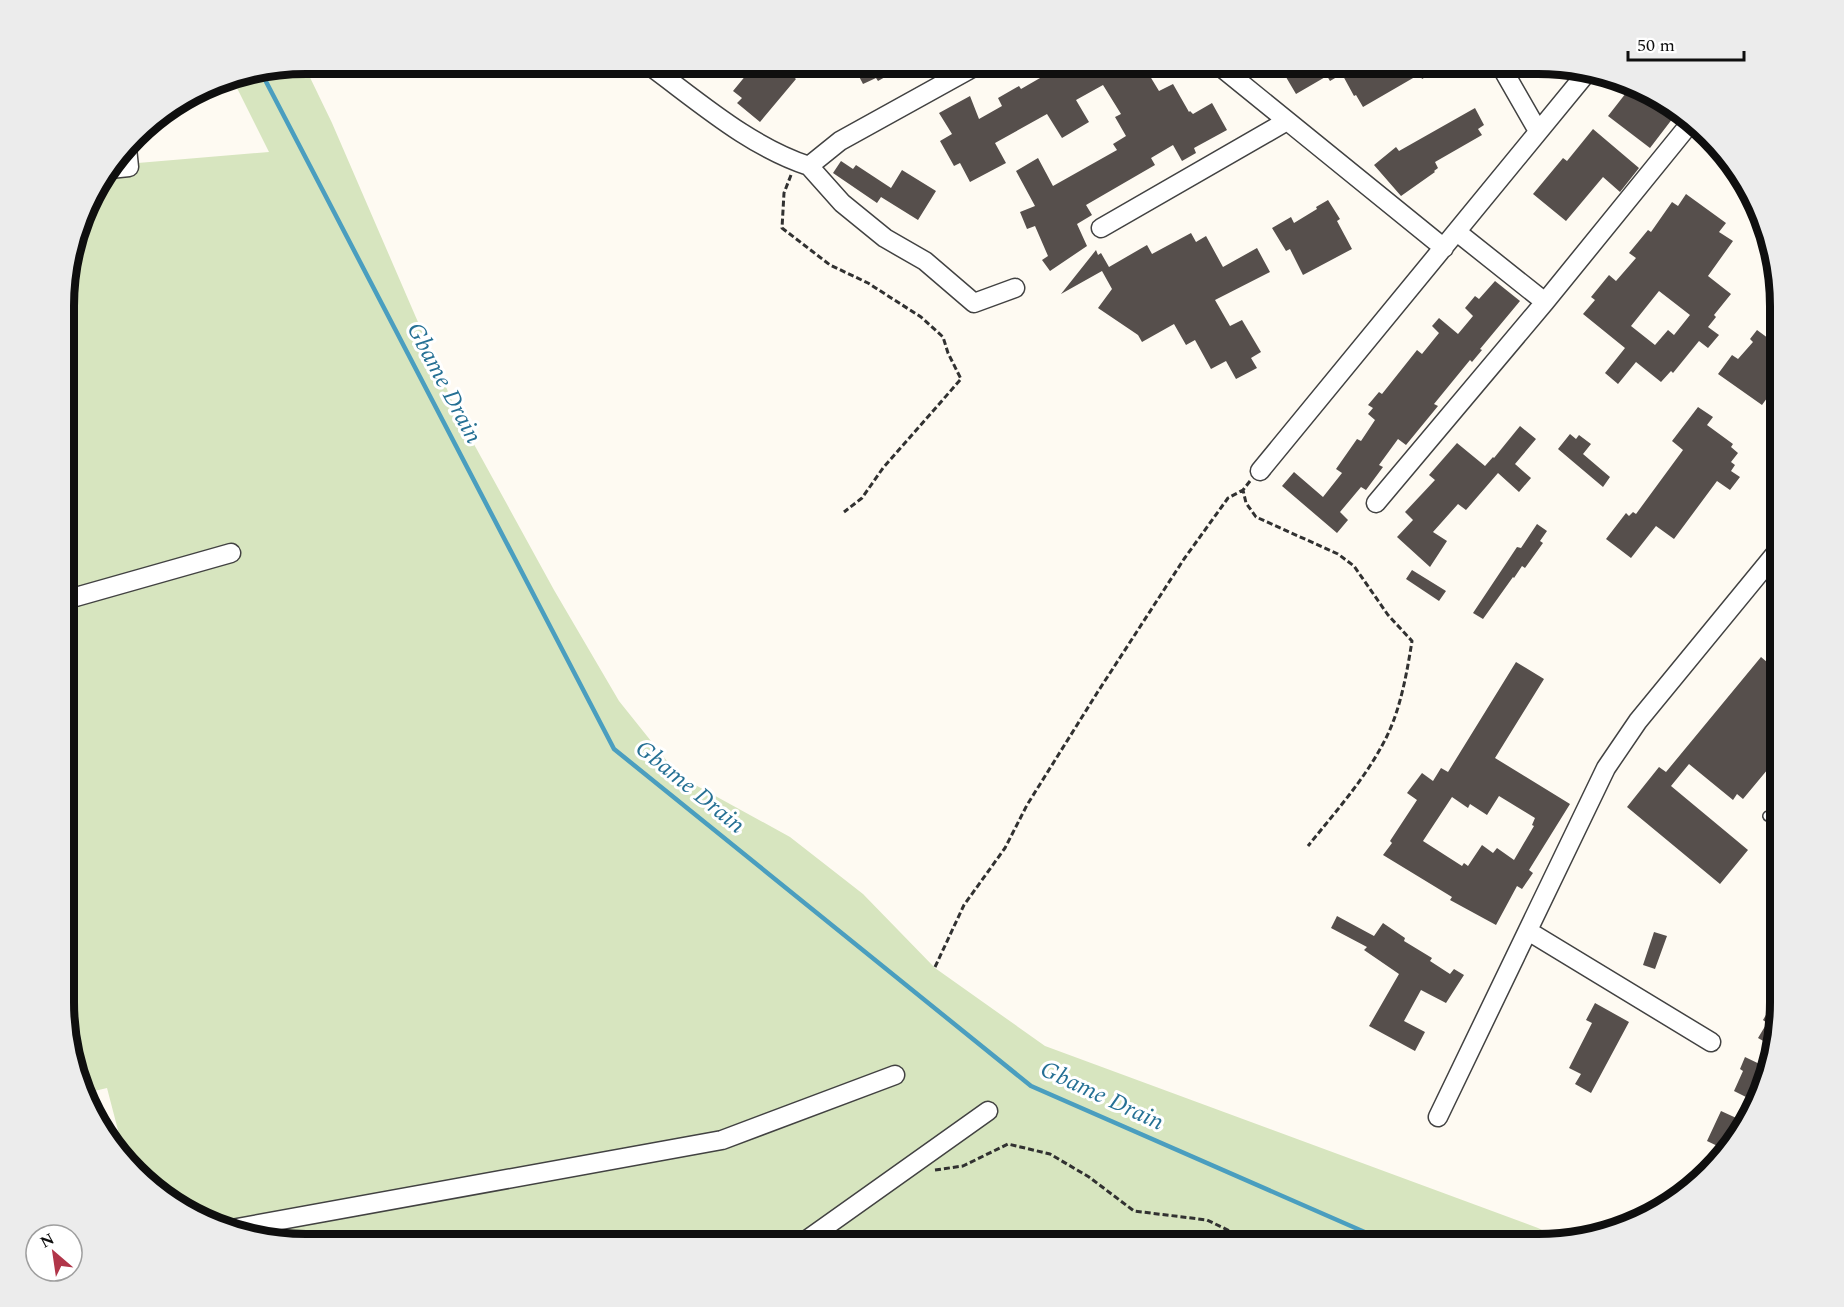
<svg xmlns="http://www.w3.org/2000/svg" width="1844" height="1307" viewBox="0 0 1844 1307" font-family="Spectral,serif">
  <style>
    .green { fill: #d7e5bf }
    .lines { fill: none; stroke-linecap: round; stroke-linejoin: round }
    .stream { stroke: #4a9ebf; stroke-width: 4.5 }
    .building { fill: #564f4c; fill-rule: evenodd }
    .lane-casing { stroke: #424242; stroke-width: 12 }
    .street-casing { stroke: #424242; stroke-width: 21 }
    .path { stroke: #313131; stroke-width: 3; stroke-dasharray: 6 3; stroke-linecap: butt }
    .lane { stroke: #fff; stroke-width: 9 }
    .street { stroke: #fff; stroke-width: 18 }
    .labels { text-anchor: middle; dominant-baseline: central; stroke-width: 6; stroke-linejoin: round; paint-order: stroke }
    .water-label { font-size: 24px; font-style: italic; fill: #257094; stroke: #fff }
    .rim { fill: none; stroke: #0f0f0f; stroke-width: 8 }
  </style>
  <rect width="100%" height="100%" fill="#fefaf2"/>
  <!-- green -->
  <path class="green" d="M303 63 332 123 459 417 554 590 619 701 679 776 790 837 863 894 935 968 1045 1046 1538 1228 1560 1239 1539 1244 290 1243 227 1231 158 1194 125 1157 107 1088 86 1093 65 1033V274L88 198 114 165 269 152 232 78Z"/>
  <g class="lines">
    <!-- stream -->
    <path class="stream" d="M261 72 614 749 1031 1086 1392 1244"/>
  </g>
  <!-- building -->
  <path class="building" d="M756 63H777L796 79 760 122 737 103 742 98 733 91Z
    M852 63H889L894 72 878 81 876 78 863 84Z
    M1066 63H1142L1159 91 1173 84 1189 112 1190 111 1193 114 1212 103 1227 130 1194 148 1196 153 1182 161 1173 145 1151 158 1155 165 1086 205 1092 215 1077 224 1087 246 1050 271 1042 260 1048 256 1035 226 1027 229 1020 212 1035 206 1016 171 1038 158 1053 186 1117 150 1113 144 1126 136 1115 117 1121 114 1103 85 1076 100 1089 122 1062 138 1047 114 995 143 1006 163 970 182 960 163 954 166 940 141 952 134 939 113 970 96 979 119 1002 106 998 98 1019 86 1021 89Z
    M1298 63H1451L1422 79 1420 74 1363 107 1356 95 1354 96 1342 74 1330 81 1327 76 1296 94 1283 72Z
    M1633 84 1649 93 1676 114 1650 148 1608 116Z
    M1475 108 1484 125 1478 129 1482 135 1435 162 1438 168 1434 171 1435 172 1401 196 1374 165 1396 147 1399 151Z
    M1593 129 1639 168 1620 192 1603 177 1566 221 1533 194 1563 158 1567 161Z
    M841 161 853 169 856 165 891 188 902 170 936 191 918 220 881 197 877 203 833 173Z
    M1686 194 1726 223 1719 232 1733 241 1708 276 1731 294 1714 315 1716 317 1708 327 1719 335 1708 348 1699 341 1673 373 1671 371 1661 382 1636 362 1618 384 1605 373 1625 348 1583 314 1595 300 1591 297 1609 275 1616 281 1636 258 1629 253 1648 230 1651 232 1672 202 1678 206ZM1659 291 1690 315 1674 335 1668 330 1655 345 1631 326Z
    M1328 200 1340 219 1337 221 1352 249 1303 275 1290 249 1286 251 1272 228 1291 217 1294 223 1317 209 1316 207Z
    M1191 233 1196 242 1206 236 1223 267 1257 248 1270 272 1215 300 1230 326 1242 320 1261 352 1251 358 1257 368 1236 379 1226 361 1211 369 1195 340 1186 345 1174 324 1142 342 1138 335 1098 308 1112 289 1102 271 1061 294 1096 250 1098 255 1101 253 1109 267 1147 245 1152 254Z
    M1495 281 1520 301 1480 349 1482 350 1472 362 1470 360 1434 404 1438 406 1406 445 1398 439 1379 465 1383 467 1366 490 1361 487 1340 512 1348 520 1337 533 1282 486 1294 472 1323 497 1342 473 1336 469 1357 439 1361 441 1375 420 1368 414 1373 408 1368 405 1379 392 1382 394 1417 350 1422 354 1439 333 1432 326 1439 318 1458 334 1473 316 1465 308 1475 296 1479 299Z
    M1757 330 1780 347V380L1762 405 1718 374 1732 355 1738 359 1753 342 1750 339Z
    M1698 407 1713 417 1707 425 1733 444 1731 447 1738 453 1731 462 1735 465 1731 471 1740 477 1730 490 1717 481 1674 539 1656 526 1631 558 1606 539 1626 513 1629 516 1633 512 1636 514 1683 450 1672 441Z
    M1520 426 1536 439 1515 464 1531 478 1519 492 1498 473 1466 510 1458 504 1433 532 1447 541 1430 567 1397 537 1413 520 1405 512 1435 480 1429 475 1457 443 1485 466 1493 457 1494 458Z
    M1570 434 1576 439 1579 435 1591 444 1583 454 1610 477 1603 487 1558 449Z
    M1537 524 1547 531 1540 541 1543 543 1525 568 1522 566 1514 578 1513 577 1483 619 1473 613 1517 547 1521 548Z
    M1412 570 1446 591 1439 601 1406 579Z
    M1761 657 1780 673V724L1772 734 1780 741V779L1768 769 1743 799 1737 794 1733 800 1689 764 1671 786 1748 850 1720 884 1627 807 1659 767 1666 772Z
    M1516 662 1544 679 1495 758 1570 804 1529 870 1533 873 1522 889 1517 886 1496 925 1450 900 1452 897 1383 855 1392 843 1390 841 1417 800 1407 793 1422 773 1433 781 1441 768 1448 772ZM1499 796 1535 818 1532 825 1534 826 1514 860 1497 848 1493 853 1482 845 1468 866 1464 863 1462 866 1423 841 1452 797 1468 808 1470 804 1487 815Z
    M1337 916 1374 936 1383 923 1405 938 1404 941 1432 958 1430 961 1450 974 1454 969 1464 975 1446 1003 1421 990 1404 1021 1425 1032 1415 1051 1369 1026 1399 974 1364 950 1367 947 1331 928Z
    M1654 932 1667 936 1655 969 1643 965Z
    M1780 999V1017L1774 1047 1758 1038 1767 1023 1763 1020 1770 1008 1774 1010Z
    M1595 1003 1629 1022 1591 1093 1575 1084 1581 1074 1569 1068 1592 1023 1586 1020Z
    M1745 1057 1770 1069 1768 1080 1756 1102 1734 1091 1743 1071 1740 1069Z
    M1721 1111 1745 1122 1728 1151 1707 1141Z
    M558 1230 560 1244H519L518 1237Z"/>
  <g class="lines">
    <defs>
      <path id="lane" d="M1768 816 1780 813"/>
      <path id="street" d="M646 63C697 100 748 146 809 166L840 141 981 63
        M1216 63 1444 248
        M1499 63 1538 131
        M809 166 842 203 885 238 925 261 974 303 1015 288
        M110 169 129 167 127 148
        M1101 228 1287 121
        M1457 232 1545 302
        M1260 471 1589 70
        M1376 503 1545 302 1692 121
        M65 600 231 553
        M1528 931 1711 1042
        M1438 1117 1606 768 1638 721 1780 548
        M226 1230 722 1140 895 1075
        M801 1244 988 1111"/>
    </defs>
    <!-- lane casing -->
    <use href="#lane" class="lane-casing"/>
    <!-- street casing -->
    <use href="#street" class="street-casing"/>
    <!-- path -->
    <path class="path" d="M791 175 784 193 782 228 830 265 868 283 921 317 943 337 948 353 961 379 883 468 862 498 844 512
      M1250 481 1243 490 1246 503 1256 517 1338 554 1354 566 1388 615 1412 641C1407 672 1401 707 1387 736 1367 777 1336 811 1308 846
      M935 967 964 905 1005 848 1027 805 1097 693 1184 559 1228 498 1243 490
      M935 1170 963 1166 1008 1144 1050 1154 1089 1177 1134 1211 1207 1220 1257 1244"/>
    <!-- lane -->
    <use href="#lane" class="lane"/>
    <!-- street -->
    <use href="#street" class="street"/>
  </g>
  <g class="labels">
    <!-- water labels -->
    <g class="water-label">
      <text transform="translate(444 383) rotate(62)">Gbame Drain</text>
      <text transform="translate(690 787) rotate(39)">Gbame Drain</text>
      <text transform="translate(1102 1096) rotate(25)">Gbame Drain</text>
    </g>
  </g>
  <!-- crop -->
  <path d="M0 0H1844V1307H0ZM306 74H1538A232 232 0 0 1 1770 306V1002A232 232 0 0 1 1538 1234H306A232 232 0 0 1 74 1002V306A232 232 0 0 1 306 74Z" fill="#ececec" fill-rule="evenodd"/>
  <path class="rim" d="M306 74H1538A232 232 0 0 1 1770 306V1002A232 232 0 0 1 1538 1234H306A232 232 0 0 1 74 1002V306A232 232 0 0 1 306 74Z"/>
  <!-- north arrow -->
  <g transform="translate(54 1253) rotate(331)"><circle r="28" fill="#ffffff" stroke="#9f9f9f" stroke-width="1.5"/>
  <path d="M0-4.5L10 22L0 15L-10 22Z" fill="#b13549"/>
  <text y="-9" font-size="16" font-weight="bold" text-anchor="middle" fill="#0f0f0f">N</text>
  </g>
  <!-- scale -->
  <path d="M1628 51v9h116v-9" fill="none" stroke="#0f0f0f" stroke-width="3"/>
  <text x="1637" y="51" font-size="18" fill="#0f0f0f" stroke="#ffffff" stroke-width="4.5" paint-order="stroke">50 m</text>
</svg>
